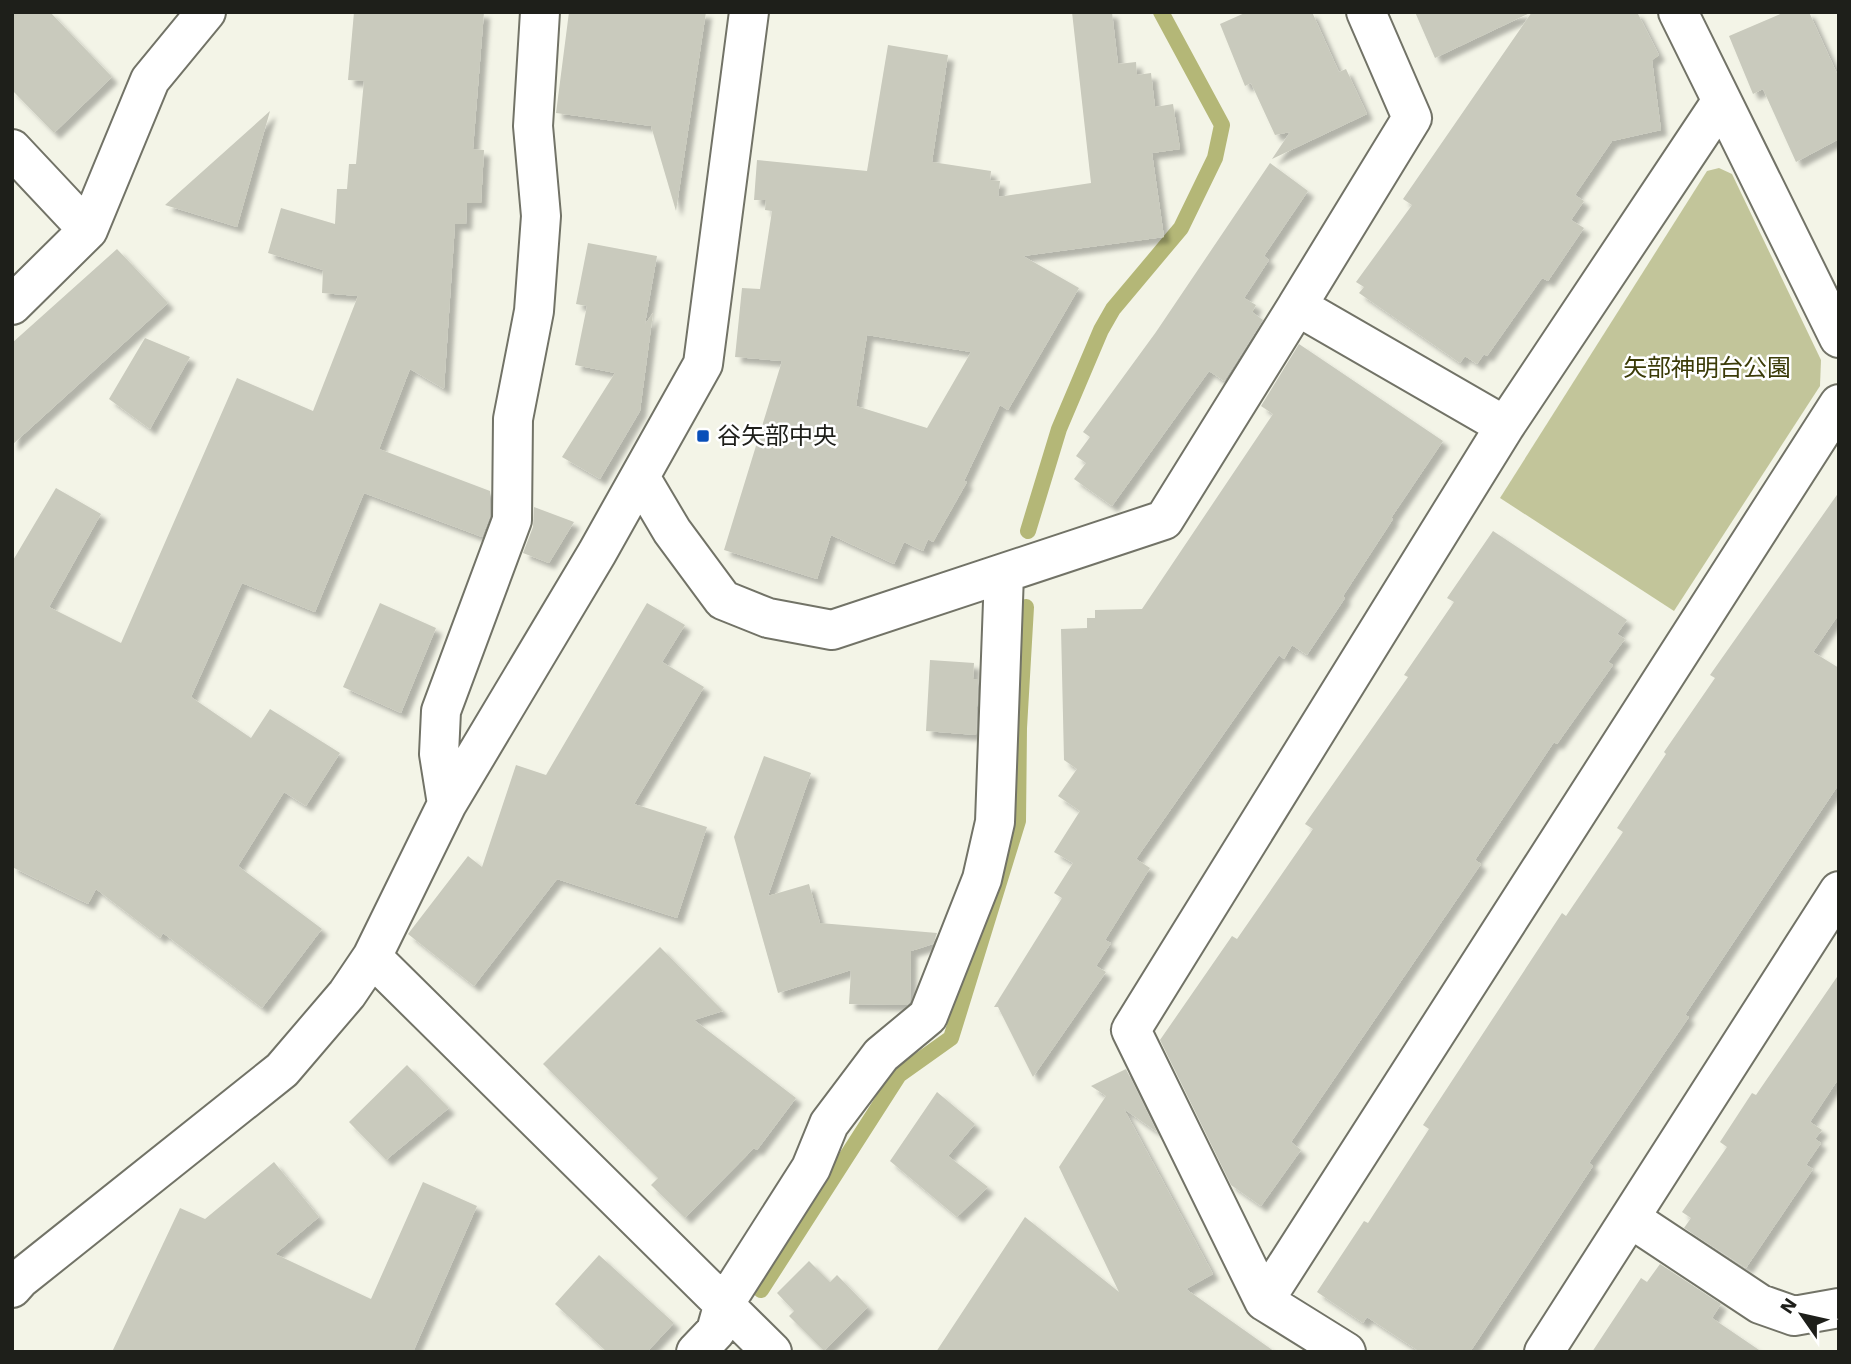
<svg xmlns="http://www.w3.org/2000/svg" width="1851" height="1364" viewBox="0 0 1851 1364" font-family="'Work Sans','Noto Sans JP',sans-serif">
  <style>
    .green { fill: #c2c59a }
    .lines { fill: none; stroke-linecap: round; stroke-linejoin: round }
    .stream { stroke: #b4b777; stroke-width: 16 }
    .building { fill: #c9cabd; fill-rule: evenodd; filter: url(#shadow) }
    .minor-casing { stroke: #727367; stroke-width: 42 }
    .minor { stroke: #fff; stroke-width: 38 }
    .poi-dot { fill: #094fb9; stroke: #fff; stroke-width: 2.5 }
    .labels { text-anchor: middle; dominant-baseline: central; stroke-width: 5; stroke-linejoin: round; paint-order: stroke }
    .park-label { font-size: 24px; fill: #3b3b08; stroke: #fff }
    .poi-label { font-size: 24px; fill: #1e1f1a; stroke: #fff; text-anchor: start }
  </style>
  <defs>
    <filter id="shadow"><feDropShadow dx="6" dy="6" stdDeviation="2" flood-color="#0004"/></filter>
  </defs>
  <rect width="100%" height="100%" fill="#f3f4e7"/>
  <!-- green -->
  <path class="green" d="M1719 168 1732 174 1821 360 1820 386 1674 611 1500 498 1707 171Z"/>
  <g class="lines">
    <!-- stream -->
    <path class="stream" d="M1028 531 1059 429 1101 330 1113 309 1181 228 1215 158 1222 125 1161 12
      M761 1290 899 1075 951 1038 1018 821 1019 728 1026 607"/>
  </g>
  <!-- building -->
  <path class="building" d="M12 12H50L112 77 54 133 12 90Z
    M354 12H484L473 149 484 150 481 203H467L466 224H455L444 389 410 369 379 449 490 491V516L482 537 364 493 315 612 242 583 191 697 251 738 270 709 340 753 306 806 284 792 238 866 322 929 262 1008 163 933 160 938 96 889 88 904 12 867V562L56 488 101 514 49 607 121 643 237 378 313 411 358 296 322 293 323 270 268 253 281 208 335 224 337 189H347L349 164H356L364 81 348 80Z
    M569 12H706L676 211 651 126 556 113Z
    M1072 12H1112L1118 64 1136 62 1137 75 1151 73 1155 107 1173 104 1180 149 1152 153 1164 237 1023 256 1079 288 1008 410 1000 405 964 481 967 482 933 542 928 539 923 551 904 542 894 564 831 535 817 579 724 550 782 361 735 357 742 288 760 289 772 211 765 210 766 200H754L757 160 867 171 888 45 948 55 932 162 991 171 990 180 1000 181 998 197 1091 183ZM867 335 971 352 927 428 856 406Z
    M1247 12H1312L1339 72 1346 69 1367 114 1272 159 1290 132 1275 135 1251 83 1245 86 1220 24Z
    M1415 12H1637L1659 55 1652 60 1661 130 1612 141 1575 195 1584 201 1571 220 1584 228 1548 281 1542 278 1487 356 1484 354 1477 364 1465 356 1460 363 1359 293 1364 287 1356 282 1412 205 1403 199 1532 12 1435 58Z
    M1785 12H1809L1839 78V139L1796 162 1763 89 1753 94 1729 36Z
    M270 111 237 227 165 205Z
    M1270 163 1308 191 1264 256 1269 260 1244 298 1256 305 1252 312 1263 320 1224 381 1209 371 1112 506 1074 479 1086 463 1076 456 1090 437 1083 432 1156 332Z
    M588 243 657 256 645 324 653 313 640 411 600 479 562 457 615 373 575 365 587 306 576 304Z
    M117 249 168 303 12 445V343Z
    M145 338 190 357 150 429 109 399Z
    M1299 344 1443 441 1391 518 1393 519 1343 596 1345 598 1307 655 1292 645 1284 659 1279 655 1136 859 1150 868 1105 940 1111 943 1096 966 1106 972 1033 1077 998 1007H994L1062 898 1054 893 1073 863 1054 852 1080 811 1058 796 1077 769 1064 760 1061 629 1087 628V618H1095V610L1142 609 1273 414 1261 406Z
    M1839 492V614L1813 652 1839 668V784L1685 1015 1689 1017 1589 1163 1593 1166 1470 1352H1420L1367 1317 1363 1323 1317 1292 1364 1221 1368 1223 1429 1129 1423 1125 1562 913 1566 916 1623 832 1617 828 1666 754 1664 752 1715 678 1710 675Z
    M534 507 574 522 549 563 523 553 533 527Z
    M1493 531 1627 620 1617 634 1625 639 1608 662 1613 665 1557 744 1554 742 1475 860 1481 864 1291 1142 1301 1150 1261 1206 1231 1185 1160 1040 1232 936 1237 939 1313 829 1305 824 1408 677 1404 675 1454 602 1447 598Z
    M380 603 436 628 401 713 343 687Z
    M647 603 685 625 662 662 704 687 634 804 707 827 677 918 557 879 474 986 408 934 468 856 482 867 516 765 546 775Z
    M930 660 974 663 973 679H978L976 735 926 731Z
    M764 756 811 773 768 896 809 884 820 923 937 933 933 944 911 951 910 1002 907 1005 849 1004 851 970 778 993 734 837Z
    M660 947 723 1011 694 1020 796 1098 757 1150 754 1148 685 1218 651 1185 658 1178 543 1064Z
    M1839 974V1078L1810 1122 1822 1130 1815 1139 1821 1143 1806 1165 1813 1169 1746 1268 1684 1228 1691 1218 1682 1212 1727 1147 1720 1142 1752 1093 1756 1095Z
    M407 1065 449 1108 386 1160 349 1122Z
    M1126 1069 1157 1132 1124 1109 1213 1274 1186 1289 1275 1352H936L1025 1217 1119 1292 1059 1167 1106 1096 1091 1086Z
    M937 1092 975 1124 948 1156 988 1187 957 1217 890 1161Z
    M274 1162 319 1217 275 1254 371 1299 423 1182 477 1206 413 1352H112L180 1208 205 1219Z
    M599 1255 674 1323 647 1352H607L555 1304Z
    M809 1261 830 1282 837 1275 868 1307 824 1351 789 1316 794 1311 777 1293Z
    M1660 1264 1721 1304 1712 1318 1762 1352H1592L1641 1278 1647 1282Z"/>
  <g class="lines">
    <defs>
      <path id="minor" d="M1678 12 1839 338
        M12 149 88 230 12 305
        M88 230 150 80 206 12
        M1297 306 1412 118 1366 12
        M640 477 672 531 723 600 768 618 832 630 1164 520 1297 306 1505 426
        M447 804 439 754 441 711 512 520 513 419 534 311 541 216 533 126 540 12
        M372 957 772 1352
        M1630 1218 1760 1304 1794 1316 1839 1308
        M12 1288 20 1279 282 1070 347 994 372 957 447 804 597 553 703 364 749 12
        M1264 1301 1839 404
        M696 1352 716 1331 723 1306 811 1168 829 1124 881 1055 928 1016 982 879 995 822 1004 574
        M1346 1352 1264 1301 1131 1030 1505 426 1721 102
        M1544 1352 1839 891"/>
    </defs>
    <!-- minor casing -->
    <use href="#minor" class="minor-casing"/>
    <!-- minor -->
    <use href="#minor" class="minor"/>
  </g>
  <!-- markers -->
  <rect class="poi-dot" x="696" y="429" width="14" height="14" rx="3.5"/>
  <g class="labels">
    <!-- park labels -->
    <g class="park-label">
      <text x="1707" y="368">矢部神明台公園</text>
    </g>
    <!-- poi labels -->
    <g class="poi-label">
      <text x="717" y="436">谷矢部中央</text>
    </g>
  </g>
  <!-- border -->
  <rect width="1851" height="1364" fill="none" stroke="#1e1f1a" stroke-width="28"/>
  <!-- north arrow -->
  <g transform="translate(1802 1315) rotate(304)" stroke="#ffffff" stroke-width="5" paint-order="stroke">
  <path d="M0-5L12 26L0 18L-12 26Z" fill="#1e1f1a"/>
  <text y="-10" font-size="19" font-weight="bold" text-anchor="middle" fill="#1e1f1a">N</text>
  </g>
</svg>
